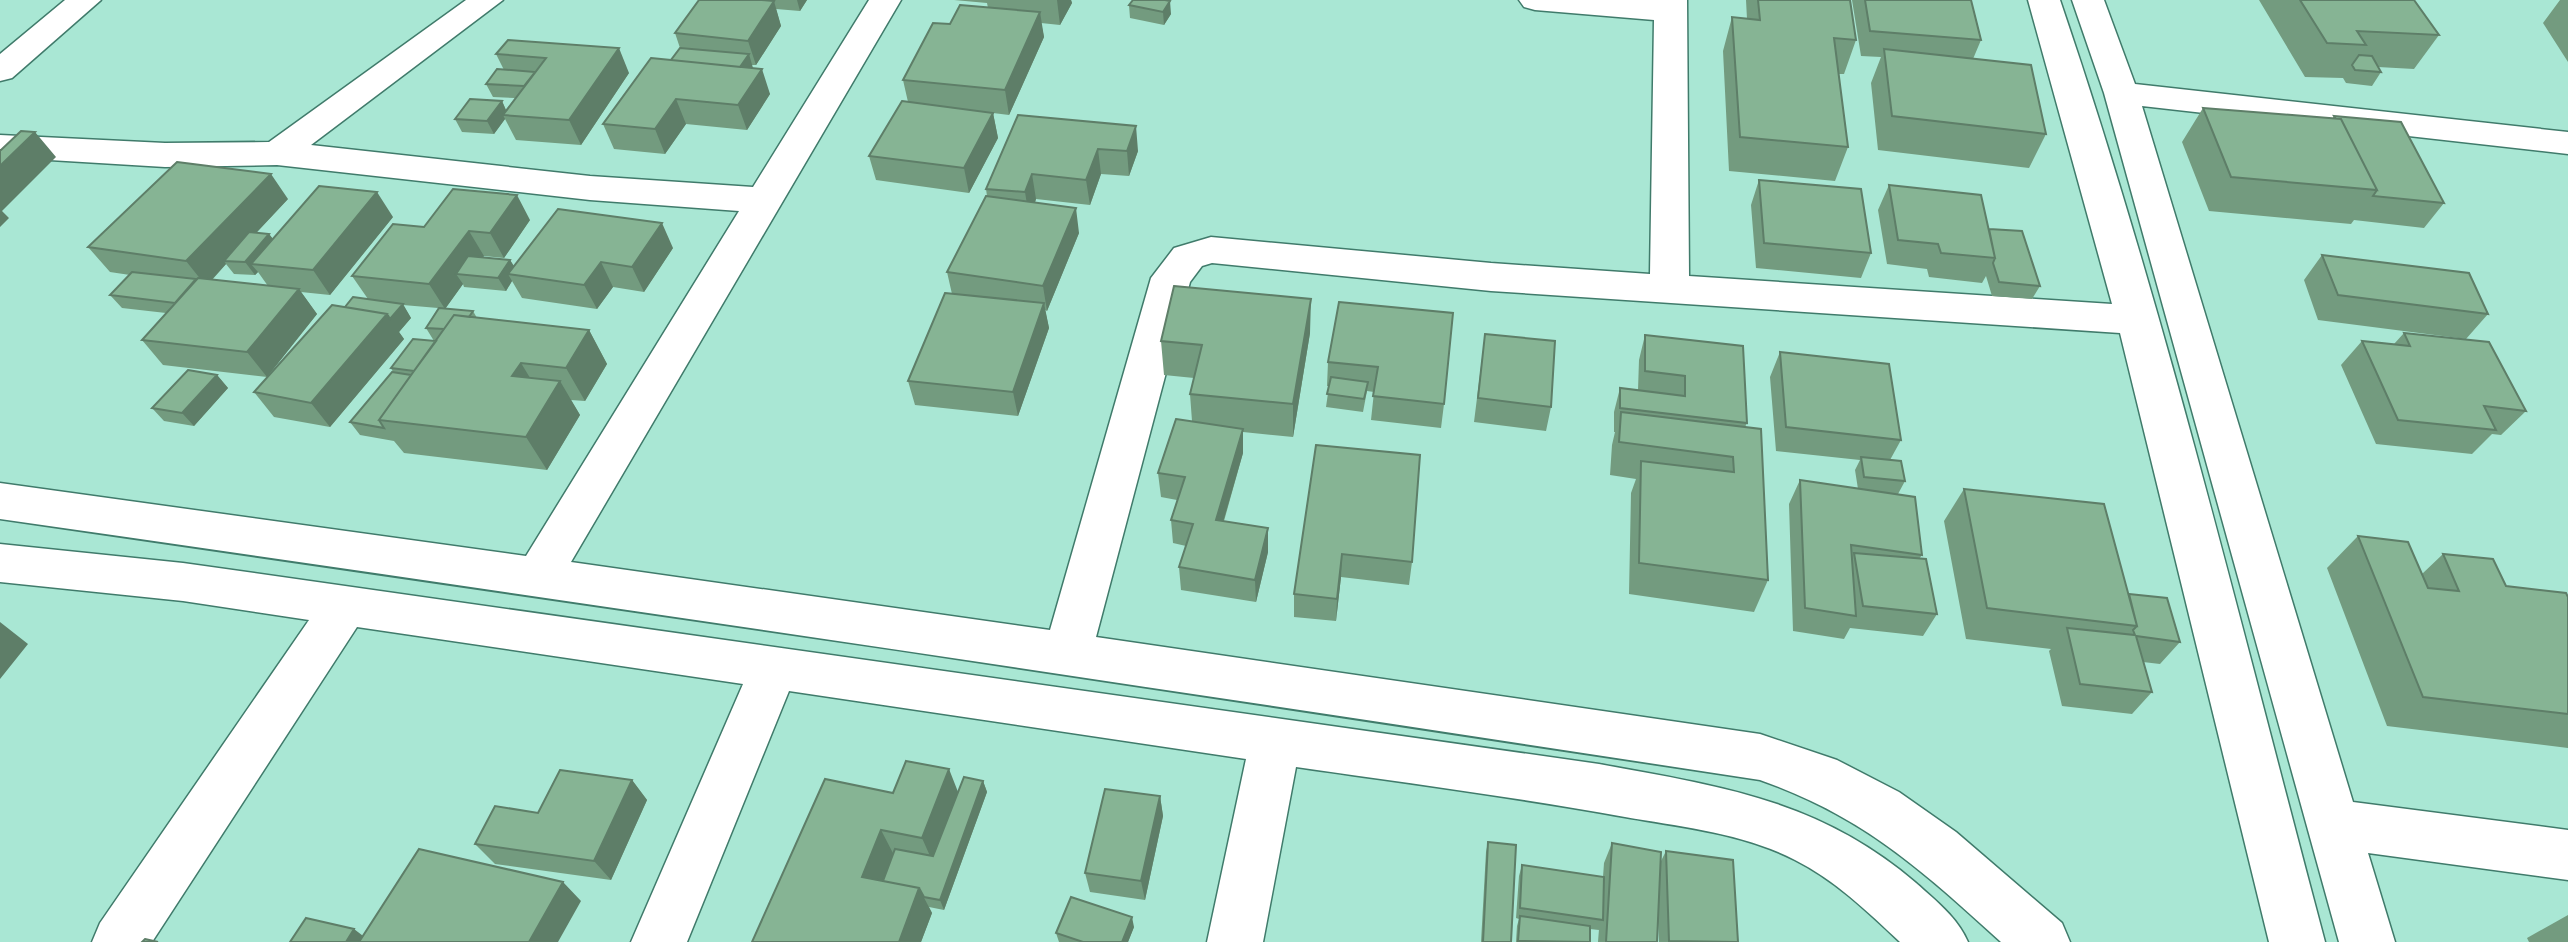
<svg xmlns="http://www.w3.org/2000/svg" width="2568" height="942" viewBox="0 0 2568 942" font-family="'Space Grotesk',sans-serif">
  <style>
    .lines { fill: none; stroke-linecap: round; stroke-linejoin: round }
    .minor-casing { stroke: #407b6b; stroke-width: 3 }
    .minor { fill: #fff; fill-rule: evenodd }
    .wall { fill: #739b7f; fill-rule: evenodd }
    .shaded-wall { fill: #5e7e68 }
    .building { fill: #86b494; stroke: #5e7e68; stroke-width: 2 }
  </style>
  <rect width="100%" height="100%" fill="#a9e7d4"/>
  <g class="lines">
    <defs>
      <path id="minor" d="M65 0H101L12 78 0 81V54Z
        M466 0H503L311 145 590 176 753 187 869 0H901L571 562 1050 630 1151 278 1174 248 1211 237 1491 263 1650 274 1654 20 1535 10 1524 7 1519 0H1687L1689 276 2112 304 2028 0H2060C2165 308 2241 627 2325 942H2269L2120 333 1491 291 1212 263 1202 266 1190 282 1096 637 1760 734 1837 760 1899 792 1956 832 2062 923 2070 942H2001C1922 870 1863 816 1760 780 1173 690 588 603 0 519V483L526 556 739 211 590 200 277 165 165 167 0 157V135L165 143 269 142Z
        M2072 0H2104L2135 84 2568 132V154L2142 106 2353 802 2568 830V880L2368 853 2395 942H2339L2104 93Z
        M0 544 183 563 1599 764C1719 786 1820 800 1916 883 1936 901 1957 917 1968 942H1900C1868 912 1835 880 1795 860 1743 833 1682 827 1625 817 1516 797 1406 783 1296 767L1263 942H1207L1246 759 789 691 687 942H631L743 684 357 627 152 942H92L100 923 309 620 183 601 0 582Z"/>
    </defs>
    <!-- minor casing -->
    <use href="#minor" class="minor-casing"/>
    <!-- minor -->
    <use href="#minor" class="minor"/>
  </g>
  <!-- wall -->
  <path class="wall" d="M699 0H807L800 11 776 9 781 26 756 65H752V69L770 94 747 130 686 124 665 154 614 149 603 124 671 60 680 48 675 33Z
    M954 0H1071L1072 3 1060 25 1041 23 1044 37 1009 115 993 113 998 138 969 193 876 180 869 156 908 102 903 80 950 24 988 8 987 3Z
    M1133 0 1171 14 1164 25 1130 18 1129 5Z
    M1746 0H1850L1856 40 1844 74H1838L1848 147 1835 181 1729 171 1723 51 1732 17 1747 19Z
    M1852 0H1971L1981 40 1973 59 2046 134 2029 168 1878 150 1871 83 1881 57 1861 56Z
    M2259 0H2414L2439 35 2414 69 2378 67 2381 72 2372 86 2346 83 2343 78 2305 77Z
    M2560 0H2568V62L2543 23Z
    M508 40 629 73 581 145 516 140 505 119 494 134 462 132 455 119 502 101 506 110 515 98 493 97 486 84 504 70 496 54Z
    M2203 108 2332 119 2334 116 2444 203 2424 228 2354 220 2351 224 2209 211 2182 142Z
    M1018 115 1138 151 1129 176 1101 174 1090 205 1036 199 1035 203 1079 233 1047 311 1045 310 1049 328 1018 416 915 405 908 381 952 294 947 272 987 196 986 189Z
    M1759 180 1871 253 1861 278 1756 268 1751 205Z
    M1889 185 1989 229 2040 286 2032 299 1992 296 1986 276 1982 283 1929 277 1927 269 1887 264 1878 210Z
    M288 199 256 233 269 234 273 239 393 217 330 295 301 292 317 314 267 377 163 365 142 340 166 313 122 308 110 295 130 275 110 272 88 247ZM226 264 234 274 255 275 258 272 268 286 212 280Z
    M530 220 504 258 484 256 482 257 510 260 514 266 673 248 644 292 613 287 597 309 522 298 512 281 506 291 464 287 463 284 445 309 473 311 477 318 589 330 607 364 585 401 571 400 580 415 547 470 404 453 394 441 360 435 350 422 393 372 391 368 434 341 426 328 438 308 403 305 411 318 399 332 404 339 330 427 274 417 254 392 345 307 368 299 352 276 424 227Z
    M2322 255 2488 314 2466 339 2318 320 2304 280Z
    M1339 302 1444 404 1441 428 1371 420 1374 392 1367 391 1363 412 1326 407 1329 386H1327L1328 362Z
    M1310 333 1293 437 1243 432V453L1224 521 1268 528V552L1256 602 1181 590 1179 567 1186 546 1173 543 1171 520 1177 500 1161 497 1158 473 1192 421 1190 394 1194 378 1164 375 1161 341Z
    M2404 333 2526 411 2501 435 2492 434 2472 454 2376 444 2341 365 2362 341 2394 344Z
    M1485 334 1551 407 1546 431 1474 422Z
    M1645 335 1747 423 1745 427 1768 580 1754 612 1629 594 1631 493 1636 479 1610 475 1612 445 1615 432H1614V412L1620 388 1638 390 1639 360Z
    M1780 352 1901 440 1890 460 1905 481 1898 494 1873 491 1922 555 1919 559 1937 614 1923 636 1850 628 1844 639 1793 631 1789 504 1800 480 1858 489 1855 470 1860 460 1776 451 1770 377Z
    M217 375 228 388 194 426 164 421 152 408Z
    M1316 445 1412 562 1409 585 1341 577 1336 621 1294 617V594Z
    M1964 489 2129 594 2180 642 2160 664 2143 662 2152 692 2132 714 2062 706 2049 651 2051 649 1966 639 1944 521Z
    M2358 536 2422 574 2443 554 2506 586 2568 597V748L2387 726 2327 568Z
    M632 780 647 800 611 880 495 864 475 844 538 813Z
    M983 781 987 792 944 910 929 907 932 913 921 942H752L893 793 958 792Z
    M1160 796 1163 816 1145 900 1090 892 1085 873Z
    M1488 842 1511 942H1481L1486 852Z
    M1612 843 1660 863 1666 851 1738 942H1659L1658 922 1657 942H1598L1599 929V930L1590 929V942H1516L1517 926 1519 919 1516 918 1519 876 1522 865 1603 877 1604 863Z
    M2568 915V942H2529L2527 938Z
    M1134 927 1128 942H1059L1056 933Z"/>
  <!-- shaded-wall -->
  <path class="shaded-wall" d="M797 0H807L800 11Z
    M1057 0H1071L1072 3 1060 25Z
    M774 1 781 26 756 65 748 41Z
    M1170 1 1171 14 1164 25 1163 12Z
    M1040 12 1044 37 1009 115 1005 90Z
    M619 48 629 73 581 145 569 120Z
    M749 54 753 68 744 82 740 68Z
    M762 69 770 94 747 130 738 105Z
    M676 99 686 124 665 154 655 129Z
    M502 101 508 115H503L505 119 494 134 487 121Z
    M993 113 998 138 969 193 964 168Z
    M1136 126 1138 151 1129 176 1127 151Z
    M35 132 56 157 2 211 9 218 0 227V166Z
    M1098 149 1101 174 1090 205 1086 180Z
    M271 174 288 199 230 261H224L226 264 206 286 186 261Z
    M1032 174 1036 199 1029 217 1025 192Z
    M377 192 393 217 330 295 313 270Z
    M517 195 530 220 504 258 490 233Z
    M1076 208 1079 233 1047 311 1043 286Z
    M662 223 673 248 644 292 632 267Z
    M469 231 484 256 470 275 456 274 463 284 445 309 429 284Z
    M269 234 279 247 251 264 258 272 255 275 245 262Z
    M510 260 518 273 508 274 512 281 506 291 498 278Z
    M601 262 613 287 597 309 584 285Z
    M299 289 317 314 267 377 247 352Z
    M1311 299 1310 333 1293 437V404Z
    M1044 303 1049 328 1018 416 1013 392Z
    M403 304 411 318 399 332 404 339 330 427 311 403 387 314Z
    M589 330 607 364 585 401 566 368Z
    M521 363 541 396 512 376Z
    M217 375 228 388 194 426 182 413Z
    M560 381 580 415 547 470 526 437Z
    M1243 429V453L1217 543 1216 520Z
    M1268 528V552L1256 602 1255 580Z
    M1342 554 1341 577 1336 621 1337 599Z
    M0 622 28 644 0 679Z
    M949 769 960 797 934 865 922 838Z
    M632 780 647 800 611 880 594 861Z
    M983 781 987 792 944 910 940 900Z
    M1160 796 1163 816 1145 900 1141 881Z
    M881 830 895 857 882 888 862 877Z
    M563 882 581 901 558 942H529Z
    M919 888 932 913 921 942H899Z
    M1132 917 1134 927 1128 942H1122Z
    M354 929 371 942H346Z"/>
  <!-- building -->
  <path class="building" d="M699 0H762L774 1 748 41 675 33Z
    M1133 0H1165L1170 1 1163 12 1129 5Z
    M1758 0H1850L1856 40 1834 38 1848 147 1740 137 1732 17 1760 20Z
    M1865 0H1971L1981 40 1870 31Z
    M2300 0H2414L2439 35 2357 31 2366 45 2327 43Z
    M960 5 1040 12 1005 90 903 80 933 23 950 24Z
    M508 40 619 48 569 120 503 115 546 58 496 54Z
    M680 48 749 54 740 67 671 60Z
    M1884 49 2031 65 2046 134 1892 116Z
    M2359 55 2372 56 2381 72 2355 70 2352 65Z
    M651 58 762 69 738 105 676 99 655 129 603 124Z
    M497 69 535 72 524 86 486 84Z
    M470 99 502 101 487 121 455 119Z
    M902 101 993 113 964 168 869 156Z
    M2203 108 2341 119 2377 190 2231 177Z
    M1018 115 1136 126 1127 151 1098 149 1086 180 1032 174 1025 192 986 189Z
    M2334 116 2401 122 2444 203 2373 196 2377 190 2341 119H2336Z
    M21 131 35 132 0 166V150H1Z
    M177 162 271 174 186 261 88 247Z
    M1759 180 1861 189 1871 253 1764 243Z
    M1889 185 1981 195 1995 258 1941 253 1938 244 1898 240Z
    M319 186 377 192 313 270 251 264Z
    M453 189 517 195 490 233 469 231 429 284 352 276 393 224 424 227Z
    M986 196 1076 208 1043 286 947 272Z
    M558 209 662 223 632 267 601 262 584 285 508 274Z
    M1989 229 2022 231 2040 286 1999 282 1993 263 1995 258Z
    M249 232 269 234 245 262 224 261Z
    M2322 255 2469 273 2488 314 2338 295Z
    M468 256 510 260 498 278 456 274Z
    M132 272 196 279 175 303 110 295Z
    M198 278 299 289 247 352 142 340Z
    M1174 286 1311 299 1293 404 1190 394 1202 345 1161 341Z
    M945 293 1044 303 1013 392 908 381Z
    M353 297 403 304 390 319 387 314 345 307Z
    M1339 302 1453 313 1444 404 1373 396 1378 367 1328 362Z
    M332 305 387 314 311 403 254 392Z
    M439 308 473 311 469 317 454 315 444 329 426 328Z
    M454 315 589 330 566 368 521 363 512 376 560 381 526 437 379 420Z
    M2404 333 2489 342 2526 411 2484 406 2496 430 2398 420 2362 341 2410 346Z
    M1485 334 1555 341 1551 407 1478 398Z
    M1645 335 1743 346 1747 423 1620 408V388L1685 396V376L1645 371Z
    M413 339 436 341 414 371 391 368Z
    M1780 352 1889 364 1901 440 1786 427Z
    M188 370 217 375 182 413 152 408Z
    M392 372 411 375 379 420 384 428 350 422Z
    M1331 377 1368 382 1364 399 1327 394Z
    M1621 412 1761 429 1768 580 1639 563 1641 461 1734 472 1733 457 1619 442Z
    M1176 419 1243 429 1216 520 1268 528 1255 580 1179 567 1193 524 1171 520 1185 477 1158 473Z
    M1316 445 1420 455 1412 562 1342 554 1337 599 1294 594Z
    M1861 457 1901 461 1905 481 1864 477Z
    M1800 480 1915 497 1922 555 1851 545 1856 616 1805 608Z
    M1964 489 2104 504 2137 626 1987 608Z
    M2358 536 2408 542 2428 588 2459 591 2443 554 2493 559 2506 586 2566 593 2568 597V714L2423 697Z
    M1854 553 1926 559 1937 614 1863 606Z
    M2129 594 2167 598 2180 642 2136 636 2152 692 2080 684 2067 628 2135 635 2133 630 2137 626Z
    M906 761 949 769 922 838 881 830 862 877 919 888 899 942H752L825 779 893 793Z
    M560 770 632 780 594 861 475 844 495 806 538 813Z
    M964 777 983 781 940 900 924 897 919 888 883 881 895 849 933 856Z
    M1105 789 1160 796 1141 881 1085 873Z
    M1488 842 1516 845 1511 942H1483Z
    M1612 843 1661 852 1657 942H1606Z
    M419 849 563 882 529 942H359Z
    M1666 851 1733 860 1738 942 1669 941Z
    M1522 865 1604 877 1603 920 1520 908Z
    M1071 897 1132 917 1122 942H1083L1056 933Z
    M1520 916 1590 926V942L1518 941Z
    M306 918 354 929 346 942H290Z
    M145 939 158 942H142Z"/>
</svg>
